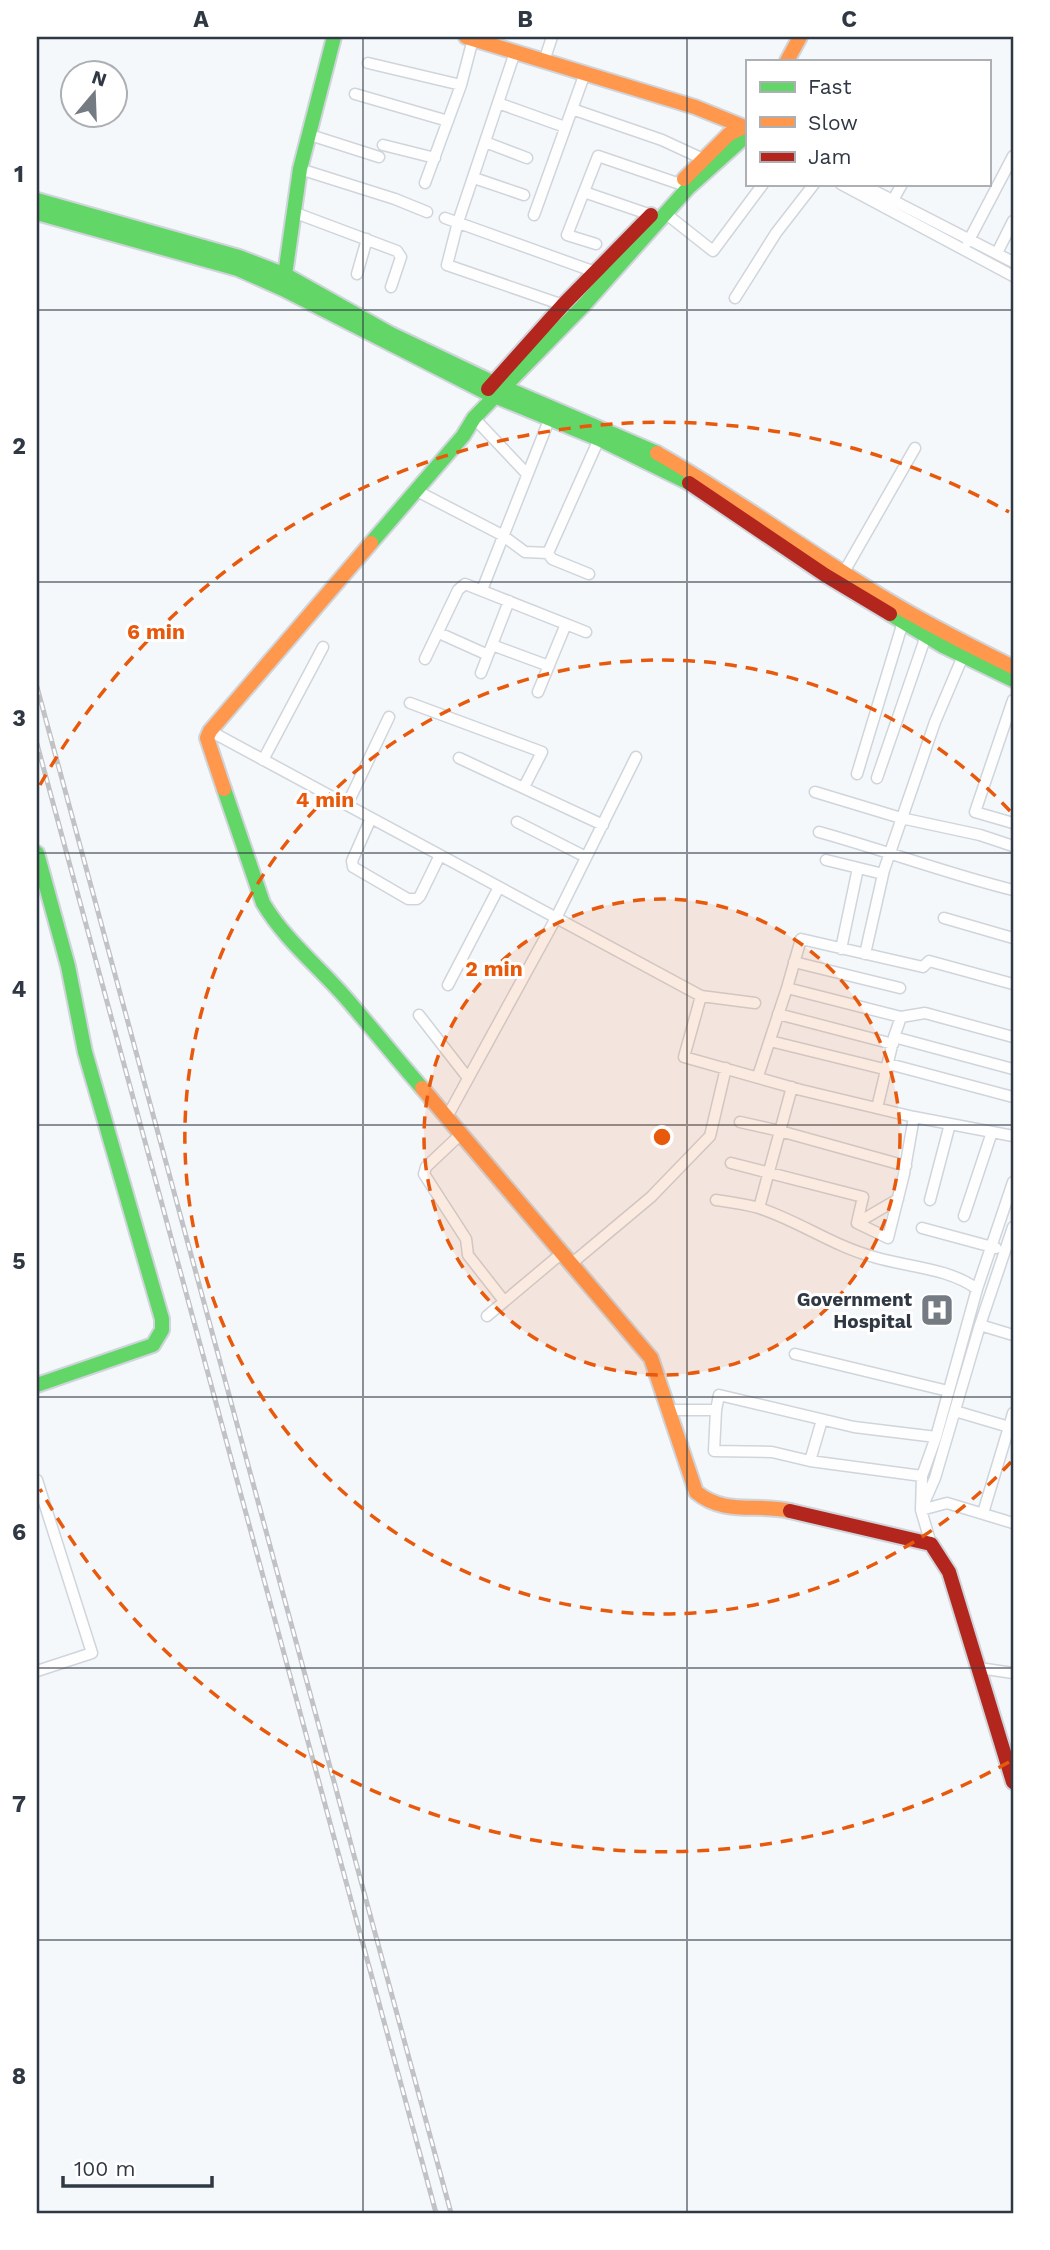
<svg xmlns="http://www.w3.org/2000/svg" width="1050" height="2250" viewBox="0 0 1050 2250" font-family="'Work Sans',sans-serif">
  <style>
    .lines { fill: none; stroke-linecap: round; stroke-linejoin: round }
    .street-casing { stroke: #cfd5db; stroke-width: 13 }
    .fast-casing { stroke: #cfd5db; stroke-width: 18 }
    .slow-casing { stroke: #cfd5db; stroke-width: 18 }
    .jam-casing { stroke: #cfd5db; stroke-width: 18 }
    .street { stroke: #fefefe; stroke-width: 10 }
    .fast { stroke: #63d668; stroke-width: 14 }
    .slow { stroke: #ff974d; stroke-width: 14 }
    .jam { stroke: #b3261e; stroke-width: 14 }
    .rail-casing { stroke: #c1c2c5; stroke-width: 5 }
    .rail { stroke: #fff; stroke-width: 2.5; stroke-dasharray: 8; stroke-linecap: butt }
    .grid { fill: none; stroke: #2f3843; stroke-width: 2; stroke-opacity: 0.55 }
    .ring { fill: none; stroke: #e8590c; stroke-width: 3.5; stroke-dasharray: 12 9 }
    .labels { text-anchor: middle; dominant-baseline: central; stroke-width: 6; stroke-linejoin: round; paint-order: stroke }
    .poi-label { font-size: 19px; font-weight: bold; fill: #2f3843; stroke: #fff; text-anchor: end }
    .centre { fill: #e8590c; stroke: #fff; stroke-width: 3.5 }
    .ring-label { font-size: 21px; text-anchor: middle; font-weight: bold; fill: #e8590c; stroke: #fff; stroke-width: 6; stroke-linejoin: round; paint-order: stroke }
    .neatline { fill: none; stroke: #2f3843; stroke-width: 2.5 }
    .grid-label { font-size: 23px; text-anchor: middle; font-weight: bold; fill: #2f3843 }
  </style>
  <rect width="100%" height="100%" fill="#f5f8fb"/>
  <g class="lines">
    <defs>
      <path id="street" d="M515 52 458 222 447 265 563 305
        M544 61 552 37
        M368 63 461 85
        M355 94 448 121
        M498 103 565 127
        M572 109 662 140 703 159
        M307 134 379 157
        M485 142 527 158
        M383 145 435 158
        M300 169 395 199 427 212
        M474 178 524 195
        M425 183 461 85 473 39
        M841 184 1013 276
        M861 184 1013 262
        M584 192 651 215
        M893 200 902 184
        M293 212 397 251 401 257 391 287
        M665 213 713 251 763 184
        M534 215 585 73
        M445 218 598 273
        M968 242 1013 156
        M596 244 567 235 598 156 680 184
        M997 253 1013 221
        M357 274 367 239
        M735 298 776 233 814 184
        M474 418 527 474
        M417 491 502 535 525 552 548 553
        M844 572 915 448
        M589 574 552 559 548 553 599 439
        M482 590 551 415
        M439 633 488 655
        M492 645 549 666
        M425 659 458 590 465 584 586 632
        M481 673 509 601
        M538 692 566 624
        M1013 700 975 812 1013 823
        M410 703 542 752 524 787
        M210 731 701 996 755 1003
        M459 758 603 825
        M263 760 323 647
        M857 774 903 622
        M877 778 927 633
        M815 792 901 818 980 835 1013 846
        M347 805 389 717
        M371 818 352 861 353 867 408 899H417L420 896 440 855
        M517 822 584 856
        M819 832C884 850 948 874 1013 890
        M826 860 883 874
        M944 918 1013 938
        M841 949 858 868
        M865 954 884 870 935 722 963 656
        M794 962 900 988
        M448 985 499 887
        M701 996 684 1057 801 1090 914 1117 1013 1136
        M778 1014 893 1044
        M419 1015 468 1078
        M901 1017 925 1013 1013 1037
        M894 1037 1013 1069
        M770 1041 888 1070
        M889 1064 1013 1097
        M758 1076 787 988
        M877 1108 894 1037 901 1017 787 988 801 939 923 967 929 961 1013 984
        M447 1117 556 918 636 757
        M740 1122 780 1131 906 1166
        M461 1134 426 1167 424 1174 466 1239 468 1255 504 1301
        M731 1163 863 1197 857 1223 888 1238 904 1174 914 1117
        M716 1200C730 1202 745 1204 759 1208 799 1221 833 1246 874 1257 907 1267 949 1268 977 1289
        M930 1200 950 1124
        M759 1208 792 1087
        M964 1216 992 1132
        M857 1223 898 1199
        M922 1228 996 1248
        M571 1264 651 1197 710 1136 726 1068
        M487 1316 562 1253
        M980 1325 1013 1335
        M795 1354 948 1391
        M669 1410H716L714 1451 772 1452 810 1461 922 1476
        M716 1410 719 1395 854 1427 936 1437
        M955 1411 1009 1427 1013 1413
        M810 1461 822 1420
        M37 1480 92 1653 37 1671
        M924 1503 935 1478 980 1325 1013 1227
        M921 1510 947 1503 1013 1523
        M983 1513 1009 1427 1013 1428
        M931 1544 921 1510 922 1476 936 1437 977 1289 1013 1182
        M979 1668 1013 1673"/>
      <path id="fast" d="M37 200 239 257 286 275 391 334 494 383 657 453
        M37 213 238 269 283 289 485 392 599 439 689 483
        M284 282 300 169 334 37
        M371 543 463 436 474 418 584 305 688 188 747 135
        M890 614 943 646 1013 680
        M224 789 263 903C285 940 317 965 345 997 371 1027 396 1058 422 1088
        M37 853 68 966 85 1052 162 1319V1330L153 1345 37 1385"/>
      <path id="slow" d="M466 37 695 107 742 126
        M787 61 800 37
        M684 179 729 134 742 128
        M657 453C728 493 794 542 863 585 911 616 962 642 1013 667
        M224 789 207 738 210 731 371 543
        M422 1088 651 1358 696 1492C725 1516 757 1503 790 1511"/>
      <path id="jam" d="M488 389 563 305 651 215
        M689 483 825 575 890 614
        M790 1511 931 1544 949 1572 1013 1782"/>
    </defs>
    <!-- street casing -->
    <use href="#street" class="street-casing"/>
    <!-- fast casing -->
    <use href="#fast" class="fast-casing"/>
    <!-- slow casing -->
    <use href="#slow" class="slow-casing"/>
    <!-- jam casing -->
    <use href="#jam" class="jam-casing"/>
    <!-- street -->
    <use href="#street" class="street"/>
    <!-- fast -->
    <use href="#fast" class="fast"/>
    <!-- slow -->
    <use href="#slow" class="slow"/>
    <!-- jam -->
    <use href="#jam" class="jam"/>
    <defs>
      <path id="rail" d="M37 687 451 2213
        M37 744 436 2213"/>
    </defs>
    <!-- rail casing -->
    <use href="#rail" class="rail-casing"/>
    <!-- rail -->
    <use href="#rail" class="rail"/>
  </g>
  <!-- grid -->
  <path class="grid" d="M363 37V2213M687 37V2213M37 310H1013M37 582H1013M37 853H1013M37 1125H1013M37 1397H1013M37 1668H1013M37 1940H1013"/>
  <!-- distance rings -->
  <circle cx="662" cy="1137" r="238" fill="#e8590c" fill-opacity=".12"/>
  <g class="ring">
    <circle cx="662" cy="1137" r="238"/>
    <path d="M1011 1462A477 477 0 1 1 1011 812"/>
    <path d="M1009 1762A715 715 0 0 1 40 1489M40 785A715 715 0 0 1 1009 512"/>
  </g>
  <!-- icons -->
  <defs>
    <symbol id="hospital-square" viewBox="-11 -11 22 22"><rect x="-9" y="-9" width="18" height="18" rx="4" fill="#747b83" stroke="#fff"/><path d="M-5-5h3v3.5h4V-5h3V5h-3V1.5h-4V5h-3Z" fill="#fff"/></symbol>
  </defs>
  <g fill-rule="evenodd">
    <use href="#hospital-square" x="918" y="1291" width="38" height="38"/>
  </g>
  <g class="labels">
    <!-- poi labels -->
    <g class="poi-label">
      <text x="912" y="1299">Government<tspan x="912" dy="22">Hospital</tspan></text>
    </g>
  </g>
  <circle cx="662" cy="1137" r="10" class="centre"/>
  <g class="ring-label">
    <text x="156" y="639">6 min</text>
    <text x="325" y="807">4 min</text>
    <text x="494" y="976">2 min</text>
  </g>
  <!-- border -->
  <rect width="1050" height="2250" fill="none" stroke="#ffffff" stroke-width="77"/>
  <!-- legend -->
  <rect x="746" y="60" width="245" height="126" fill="#ffffff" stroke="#acafb4" stroke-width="2"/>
  <rect x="760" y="82" width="35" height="10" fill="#63d668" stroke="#acafb4" stroke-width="2"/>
  <text x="808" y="94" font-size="21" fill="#2f3843">Fast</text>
  <rect x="760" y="117" width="35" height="10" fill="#ff974d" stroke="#acafb4" stroke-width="2"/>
  <text x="808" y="130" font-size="21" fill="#2f3843">Slow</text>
  <rect x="760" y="152" width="35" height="10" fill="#b3261e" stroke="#acafb4" stroke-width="2"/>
  <text x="808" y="164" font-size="21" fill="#2f3843">Jam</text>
  <!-- north arrow -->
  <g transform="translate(94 94) rotate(19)"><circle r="33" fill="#ffffff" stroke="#acafb4" stroke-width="2"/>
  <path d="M0-5L12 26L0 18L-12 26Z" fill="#747b83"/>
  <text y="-10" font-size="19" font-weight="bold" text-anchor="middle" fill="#2f3843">N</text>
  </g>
  <!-- scale -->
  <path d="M63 2176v10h149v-10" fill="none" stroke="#2f3843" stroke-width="3.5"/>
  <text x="74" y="2176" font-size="21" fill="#2f3843" stroke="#ffffff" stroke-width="5" paint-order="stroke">100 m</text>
  <rect x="38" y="38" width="974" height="2174" class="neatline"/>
  <g class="grid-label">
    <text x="201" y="27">A</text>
    <text x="525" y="27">B</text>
    <text x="849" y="27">C</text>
    <text x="19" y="182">1</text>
    <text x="19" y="454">2</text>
    <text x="19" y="726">3</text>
    <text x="19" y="997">4</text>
    <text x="19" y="1269">5</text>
    <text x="19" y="1540">6</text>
    <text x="19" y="1812">7</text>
    <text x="19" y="2084">8</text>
  </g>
</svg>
